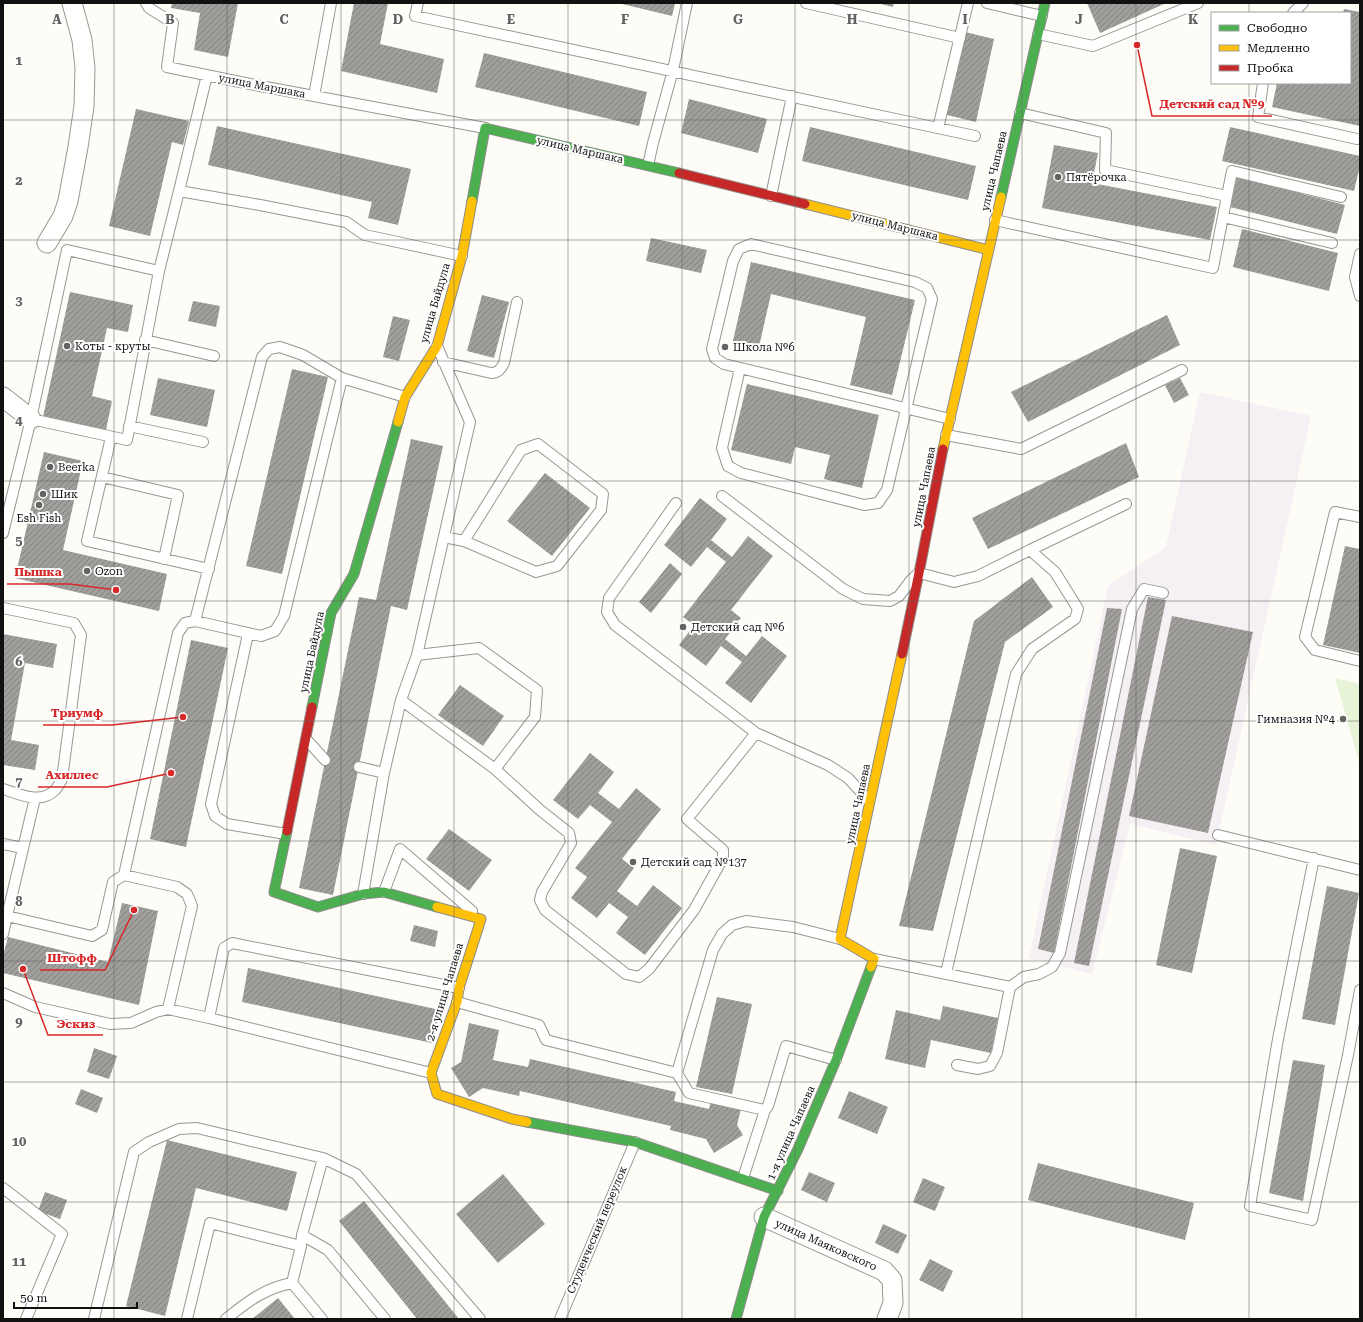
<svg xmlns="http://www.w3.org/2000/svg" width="1363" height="1322" viewBox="0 0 1363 1322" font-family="'Roboto Serif',serif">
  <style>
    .industrial { fill: #f5f0f3 }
    .grass { fill: #e7f3d7 }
    .building { fill: url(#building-hatch) }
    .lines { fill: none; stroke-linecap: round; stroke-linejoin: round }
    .lane-casing { stroke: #979795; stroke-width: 12 }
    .street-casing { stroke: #979795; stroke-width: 21 }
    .fast-casing { stroke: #8e8d8b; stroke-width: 11 }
    .slow-casing { stroke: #8e8d8b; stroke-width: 11 }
    .jam-casing { stroke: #8e8d8b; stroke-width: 11 }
    .lane { stroke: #fffffe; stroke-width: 10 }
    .street { stroke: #fffffe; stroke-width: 19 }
    .fast { stroke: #4caf50; stroke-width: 9 }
    .slow { stroke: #ffc107; stroke-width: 9 }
    .jam { stroke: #c62828; stroke-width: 9 }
    .grid { fill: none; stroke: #646362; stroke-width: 1; stroke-opacity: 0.55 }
    .poi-dot { fill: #646362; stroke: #fff; stroke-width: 1.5 }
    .labels { text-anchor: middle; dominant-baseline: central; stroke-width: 4; stroke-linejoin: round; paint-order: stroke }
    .street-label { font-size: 11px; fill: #111; stroke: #fff }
    .poi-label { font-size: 11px; fill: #111; stroke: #fff; text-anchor: start }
    .grid-label { font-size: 13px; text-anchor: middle; font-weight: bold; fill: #646362; stroke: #fff; stroke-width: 4; stroke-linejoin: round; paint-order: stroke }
    .leader { fill: none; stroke: #d62828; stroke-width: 1.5 }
    .callout-dot { fill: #d62828; stroke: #fff; stroke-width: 1.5 }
    .callout-label { font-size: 12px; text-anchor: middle; font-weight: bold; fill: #d62828; stroke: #fff; stroke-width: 4; stroke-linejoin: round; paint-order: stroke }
  </style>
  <defs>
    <pattern id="building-hatch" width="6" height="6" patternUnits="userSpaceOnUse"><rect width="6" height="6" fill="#a19f9c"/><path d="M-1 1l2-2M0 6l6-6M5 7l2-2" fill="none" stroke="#82807e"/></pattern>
  </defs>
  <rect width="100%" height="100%" fill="#fdfcf7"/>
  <!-- industrial -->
  <path class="industrial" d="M1200 392 1311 416 1216 845 1130 824 1092 974 1029 958 1108 586 1166 547Z"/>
  <!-- grass -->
  <path class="grass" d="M1335 678 1360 684V765Z"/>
  <!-- building -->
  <path class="building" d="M172 3H238L228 57 194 50 200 13 171 8Z
    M354 3H388L380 44 444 59 437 93 341 71Z
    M618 3H675L672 16Z
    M877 3H894L893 7Z
    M1087 3H1166L1100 33Z
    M1344 9 1360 12V126L1272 107 1277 83H1350V13H1343Z
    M965 32 994 39 976 122 947 115Z
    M484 53 647 92 639 126 475 87Z
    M689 99 767 119 758 153 681 133Z
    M136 109 189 121 183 145 172 142 150 236 109 226Z
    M217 126 411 169 398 225 368 218 372 202 208 165Z
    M810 127 976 166 968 200 802 161Z
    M1230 127 1360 156V166L1354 191 1222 161Z
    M1054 145 1098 153 1092 183 1217 207 1210 240 1042 208Z
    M1237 177 1345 205 1337 234 1230 207Z
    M1242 229 1338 253 1329 291 1233 267Z
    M651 238 707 250 701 273 646 261Z
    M751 262 915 300 892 395 850 385 866 317 771 294 758 351 732 345Z
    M70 292 133 305 128 332 107 328 92 396 112 401 106 430 43 417Z
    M482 295 509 302 494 358 467 351Z
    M193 301 220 306 216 327 188 321Z
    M1167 315 1180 345 1028 422 1011 392Z
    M393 316 410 320 399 361 383 357Z
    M292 369 328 377 282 574 246 566Z
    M158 378 215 390 207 427 150 415Z
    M1180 378 1189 395 1174 403 1165 385Z
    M747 384 879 415 862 488 824 479 830 455 795 447 791 464 731 450Z
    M411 439 443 446 407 610 391 606 333 895 299 888 359 597 376 600Z
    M1126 443 1139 477 988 549 972 518Z
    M44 452 83 461 63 550 167 574 159 611 15 578Z
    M545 473 590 508 552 556 507 521Z
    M700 498 727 519 711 540 732 557 748 536 773 556 731 610 741 618 725 639 746 656 762 636 787 656 751 703 725 683 742 662 721 646 706 666 679 645 694 625 683 617 726 562 707 547 691 567 664 545Z
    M1345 546 1360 549V653L1323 645Z
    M670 563 682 574 651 613 639 602Z
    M1032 577 1053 607 1005 642 933 931 899 926 974 621Z
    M1148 597 1166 600 1089 966 1074 963Z
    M1107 608 1122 609 1054 953 1038 949Z
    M1172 616 1253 632 1208 833 1129 816Z
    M3 634 57 644 53 668 25 663 11 740 39 745 35 770 3 765Z
    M191 640 228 648 186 847 150 839Z
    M460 685 504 716 483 746 438 715Z
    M590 753 614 772 598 793 619 809 636 788 661 809 622 859 634 868 617 891 637 906 653 885 682 908 645 955 616 933 628 917 609 903 597 918 571 898 587 877 575 868 612 822 590 805 578 819 553 800Z
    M449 829 492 860 469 891 426 859Z
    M1180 848 1217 856 1192 973 1156 965Z
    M1327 886 1359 893 1335 1025 1302 1019Z
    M122 903 158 911 139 1005 3 973V956L8 937 108 962Z
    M414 925 438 931 435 947 410 941Z
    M248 968 440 1010 432 1043 242 1002Z
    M717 997 752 1004 732 1094 696 1087Z
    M943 1006 998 1018 991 1053 931 1040 925 1068 885 1059 896 1010 940 1020Z
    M469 1023 499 1030 493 1060 528 1067 530 1059 676 1092 674 1101 709 1109 711 1101 741 1109 737 1125 743 1135 714 1153 706 1139 670 1130 671 1126 520 1091 519 1096 483 1088 469 1097 451 1068 461 1062Z
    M94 1048 117 1056 109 1079 87 1072Z
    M1293 1060 1325 1065 1303 1201 1269 1193Z
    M81 1089 103 1098 97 1113 75 1104Z
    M849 1091 888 1107 877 1134 838 1118Z
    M167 1140 297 1172 287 1211 196 1188 165 1316 126 1306Z
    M1038 1163 1194 1203 1185 1240 1028 1200Z
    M809 1172 835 1183 827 1202 801 1190Z
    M503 1174 545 1224 498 1263 456 1214Z
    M923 1178 945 1187 935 1211 913 1202Z
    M45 1192 67 1200 60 1219 38 1211Z
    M364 1201 459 1319H417L339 1221Z
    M883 1224 907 1235 898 1254 875 1243Z
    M930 1259 953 1271 943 1292 919 1280Z
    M278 1298 295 1319H252Z"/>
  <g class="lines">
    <defs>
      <path id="lane" d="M146 3 149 8 173 23 167 67 255 85 485 128
        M418 3 415 16 975 136
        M806 3 960 38
        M987 3 1042 16
        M1293 13 1303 3
        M1038 34 1093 46 1198 3
        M207 75 179 191 260 205 346 222 365 235 462 256
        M1263 83 1258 117 1357 139
        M314 96 331 3
        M938 128 968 3
        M648 165 653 143 673 70 687 3
        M771 196 792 96
        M1227 196 1232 171 1341 197
        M1223 217 1332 243
        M995 220 1213 268 1227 196 1105 170 1106 133 1020 113
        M1360 254 1355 277 1360 296
        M159 271 67 250 31 419 127 440 159 271 179 191
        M145 340 214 356
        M443 362 491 373C498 373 501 369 504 363L517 302
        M740 368 722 448 728 466 741 473 864 505 878 503 887 490 932 299 927 288 915 282 751 244 739 249 733 261 712 349 715 358 724 364 950 419
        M129 426 203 442
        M946 435 1021 449 1182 370
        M111 437 87 541 209 569
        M102 477 178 495 164 559
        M722 496 843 589 863 599 890 601 899 596 912 579 919 573 954 582 978 576 1030 550 1055 572 1078 609 1075 619 1032 649 1016 674 946 973
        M676 503 609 598 607 612 615 625 756 733
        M1360 517 1335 512 1305 637 1315 650 1360 661
        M3 533 31 419
        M444 537 464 541 536 572 557 566 601 510 603 494 538 444 521 450 464 541
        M1030 550 1126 504
        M3 608 74 623 81 635 62 779C60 783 58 787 55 790 41 805 19 794 3 789
        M195 621 261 636 275 631 284 616 342 378
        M248 634 211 804 215 816 227 824 286 834
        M417 655 479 648 537 690 535 717 495 769
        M401 700 495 769 540 810 569 833 571 843 542 892 540 900 545 910 626 974 639 977 649 969 694 910 723 858V850L687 819 756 733 828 765 848 778 869 801
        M307 740 325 760
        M359 767 384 773
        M1218 835 1360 870
        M3 844 23 848
        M1314 858 1278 1039 1250 1206 1312 1220 1348 1055 1360 990
        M124 875 178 633 185 623 195 621 262 357 269 349 280 347 303 355 342 378 405 397
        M384 892 400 849 472 911
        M363 894 384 773 401 700 417 655 470 422 437 346
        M7 916 35 798
        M3 934 7 916 92 936 102 930 113 882 124 875 177 887 187 894 192 906 168 1009
        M874 959 1010 987 997 1053 990 1066 978 1069 957 1065
        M1010 987 1024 977 1039 974 1052 967 1060 953 1132 609 1144 589 1163 593
        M3 993 35 1007 110 1024 131 1023 156 1012 168 1009 209 1018 431 1073
        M457 1002 539 1025 546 1040 677 1073 689 1093 765 1110 743 1178
        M209 1018 224 948 232 943 459 988
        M677 1073 713 950 722 934 732 925 746 921 793 927 840 939
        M765 1110 768 1106 786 1046 836 1060
        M323 1158 356 1174 480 1319
        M3 1188 62 1234 26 1319
        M302 1235 328 1250 385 1319
        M292 1283 301 1246
        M94 1319 134 1152 149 1142 179 1129 197 1128 323 1158 302 1235 301 1246 210 1223 187 1319
        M226 1319C247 1302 265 1288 292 1283L322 1319
        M560 1319 635 1142"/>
      <path id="street" d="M47 243 63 216 68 201 78 147 84 106 85 68 82 40 72 3
        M3 397 31 419
        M764 1217 884 1271 892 1280 893 1303 887 1319"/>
      <path id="fast" d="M1001 197 1045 3
        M472 201 485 128 679 173
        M312 707 331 613 354 574 398 422
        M287 831 274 892 318 907 363 894 384 892 437 907
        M527 1122 635 1142 778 1191
        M736 1319 764 1217 798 1149 836 1060 871 967"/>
      <path id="slow" d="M805 204 989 250
        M398 422 405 397 437 346 462 256 472 201
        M943 449 1001 197
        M437 907 481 919 459 988 457 1002 431 1073 437 1094 512 1119 527 1122
        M871 967 874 959 840 939 902 654"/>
      <path id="jam" d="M679 173 805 204
        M902 654 919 573 943 449
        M287 831 312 707"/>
    </defs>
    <!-- lane casing -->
    <use href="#lane" class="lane-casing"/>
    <!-- street casing -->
    <use href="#street" class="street-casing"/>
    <!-- fast casing -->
    <use href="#fast" class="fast-casing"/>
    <!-- slow casing -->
    <use href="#slow" class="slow-casing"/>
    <!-- jam casing -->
    <use href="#jam" class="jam-casing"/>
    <!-- lane -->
    <use href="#lane" class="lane"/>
    <!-- street -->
    <use href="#street" class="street"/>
    <!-- fast -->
    <use href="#fast" class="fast"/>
    <!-- slow -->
    <use href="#slow" class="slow"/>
    <!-- jam -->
    <use href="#jam" class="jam"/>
  </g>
  <!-- grid -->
  <path class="grid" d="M114 3V1319M227 3V1319M341 3V1319M454 3V1319M568 3V1319M682 3V1319M795 3V1319M909 3V1319M1022 3V1319M1136 3V1319M1249 3V13M1249 83V1319M3 120H1360M3 240H1360M3 361H1360M3 481H1360M3 601H1360M3 721H1360M3 841H1360M3 961H1360M3 1082H1360M3 1202H1360"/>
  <!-- markers -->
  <g class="poi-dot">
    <circle cx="1058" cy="177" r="4"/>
    <circle cx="67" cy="346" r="4"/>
    <circle cx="725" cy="347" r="4"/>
    <circle cx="50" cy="467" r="4"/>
    <circle cx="43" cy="494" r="4"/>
    <circle cx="39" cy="505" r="4"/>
    <circle cx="87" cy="571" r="4"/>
    <circle cx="683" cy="627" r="4"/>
    <circle cx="1343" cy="719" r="4"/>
    <circle cx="633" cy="862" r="4"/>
  </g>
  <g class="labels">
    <!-- street labels -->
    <g class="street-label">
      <text transform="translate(262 86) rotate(11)">улица Маршака</text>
      <text transform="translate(580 150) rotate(13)">улица Маршака</text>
      <text transform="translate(994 171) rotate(-77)">улица Чапаева</text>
      <text transform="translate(895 226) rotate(14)">улица Маршака</text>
      <text transform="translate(435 303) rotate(-74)">улица Байдула</text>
      <text transform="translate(924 487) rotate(-79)">улица Чапаева</text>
      <text transform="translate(312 652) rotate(-78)">улица Байдула</text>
      <text transform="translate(858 804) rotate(-78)">улица Чапаева</text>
      <text transform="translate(445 992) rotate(-73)">2-я улица Чапаева</text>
      <text transform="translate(791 1133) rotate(-66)">1-я улица Чапаева</text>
      <text transform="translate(597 1230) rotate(-67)">Студенческий переулок</text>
      <text transform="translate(826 1245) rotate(24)">улица Маяковского</text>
    </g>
    <!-- poi labels -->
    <g class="poi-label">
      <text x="1066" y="177">Пятёрочка</text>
      <text x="75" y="346">Коты - круты</text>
      <text x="733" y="347">Школа №6</text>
      <text x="58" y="467">Beerka</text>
      <text x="51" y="494">Шик</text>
      <text x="39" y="518" text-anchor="middle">Esh Fish</text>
      <text x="95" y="571">Ozon</text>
      <text x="691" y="627">Детский сад №6</text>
      <text x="1335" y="719" text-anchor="end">Гимназия №4</text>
      <text x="641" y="862">Детский сад №137</text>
    </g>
  </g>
  <g class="grid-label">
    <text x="57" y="24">A</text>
    <text x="170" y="24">B</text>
    <text x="284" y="24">C</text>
    <text x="398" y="24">D</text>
    <text x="511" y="24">E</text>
    <text x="625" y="24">F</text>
    <text x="738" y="24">G</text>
    <text x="852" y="24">H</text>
    <text x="965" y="24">I</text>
    <text x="1079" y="24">J</text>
    <text x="1193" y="24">K</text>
    <text x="19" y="65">1</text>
    <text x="19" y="185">2</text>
    <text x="19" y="305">3</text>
    <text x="19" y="425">4</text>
    <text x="19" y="545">5</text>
    <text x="19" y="666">6</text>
    <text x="19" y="786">7</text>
    <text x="19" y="906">8</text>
    <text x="19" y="1026">9</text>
    <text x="19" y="1146">10</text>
    <text x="19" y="1266">11</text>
  </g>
  <!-- callouts -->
  <path class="leader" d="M1137 45L1152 116H1272M116 590L70 584H7M183 717L112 725H43M171 773L107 787H38M134 910L105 970H40M23 969L48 1035H103"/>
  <g class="callout-dot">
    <circle cx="1137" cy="45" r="4"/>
    <circle cx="116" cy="590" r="4"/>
    <circle cx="183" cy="717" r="4"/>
    <circle cx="171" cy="773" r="4"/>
    <circle cx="134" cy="910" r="4"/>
    <circle cx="23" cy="969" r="4"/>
  </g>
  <g class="callout-label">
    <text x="1212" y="108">Детский сад №9</text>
    <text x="38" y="576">Пышка</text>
    <text x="77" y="717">Триумф</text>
    <text x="72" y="779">Ахиллес</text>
    <text x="72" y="962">Штофф</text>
    <text x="76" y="1028">Эскиз</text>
  </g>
  <!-- border -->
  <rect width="1363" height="1322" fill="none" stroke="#111111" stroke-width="8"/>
  <!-- legend -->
  <rect x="1211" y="12" width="140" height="72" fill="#ffffff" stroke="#a0a0a0"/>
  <rect x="1219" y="25" width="20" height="6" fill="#4caf50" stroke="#a0a0a0"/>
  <text x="1247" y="32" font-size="12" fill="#111111">Свободно</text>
  <rect x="1219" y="45" width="20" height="6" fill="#ffc107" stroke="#a0a0a0"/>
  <text x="1247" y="52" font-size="12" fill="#111111">Медленно</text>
  <rect x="1219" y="65" width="20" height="6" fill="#c62828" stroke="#a0a0a0"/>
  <text x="1247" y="72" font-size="12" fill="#111111">Пробка</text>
  <!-- scale -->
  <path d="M14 1302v6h123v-6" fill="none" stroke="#111111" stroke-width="2"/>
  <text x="20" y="1302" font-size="12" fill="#111111" stroke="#ffffff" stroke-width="3" paint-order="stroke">50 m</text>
</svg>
